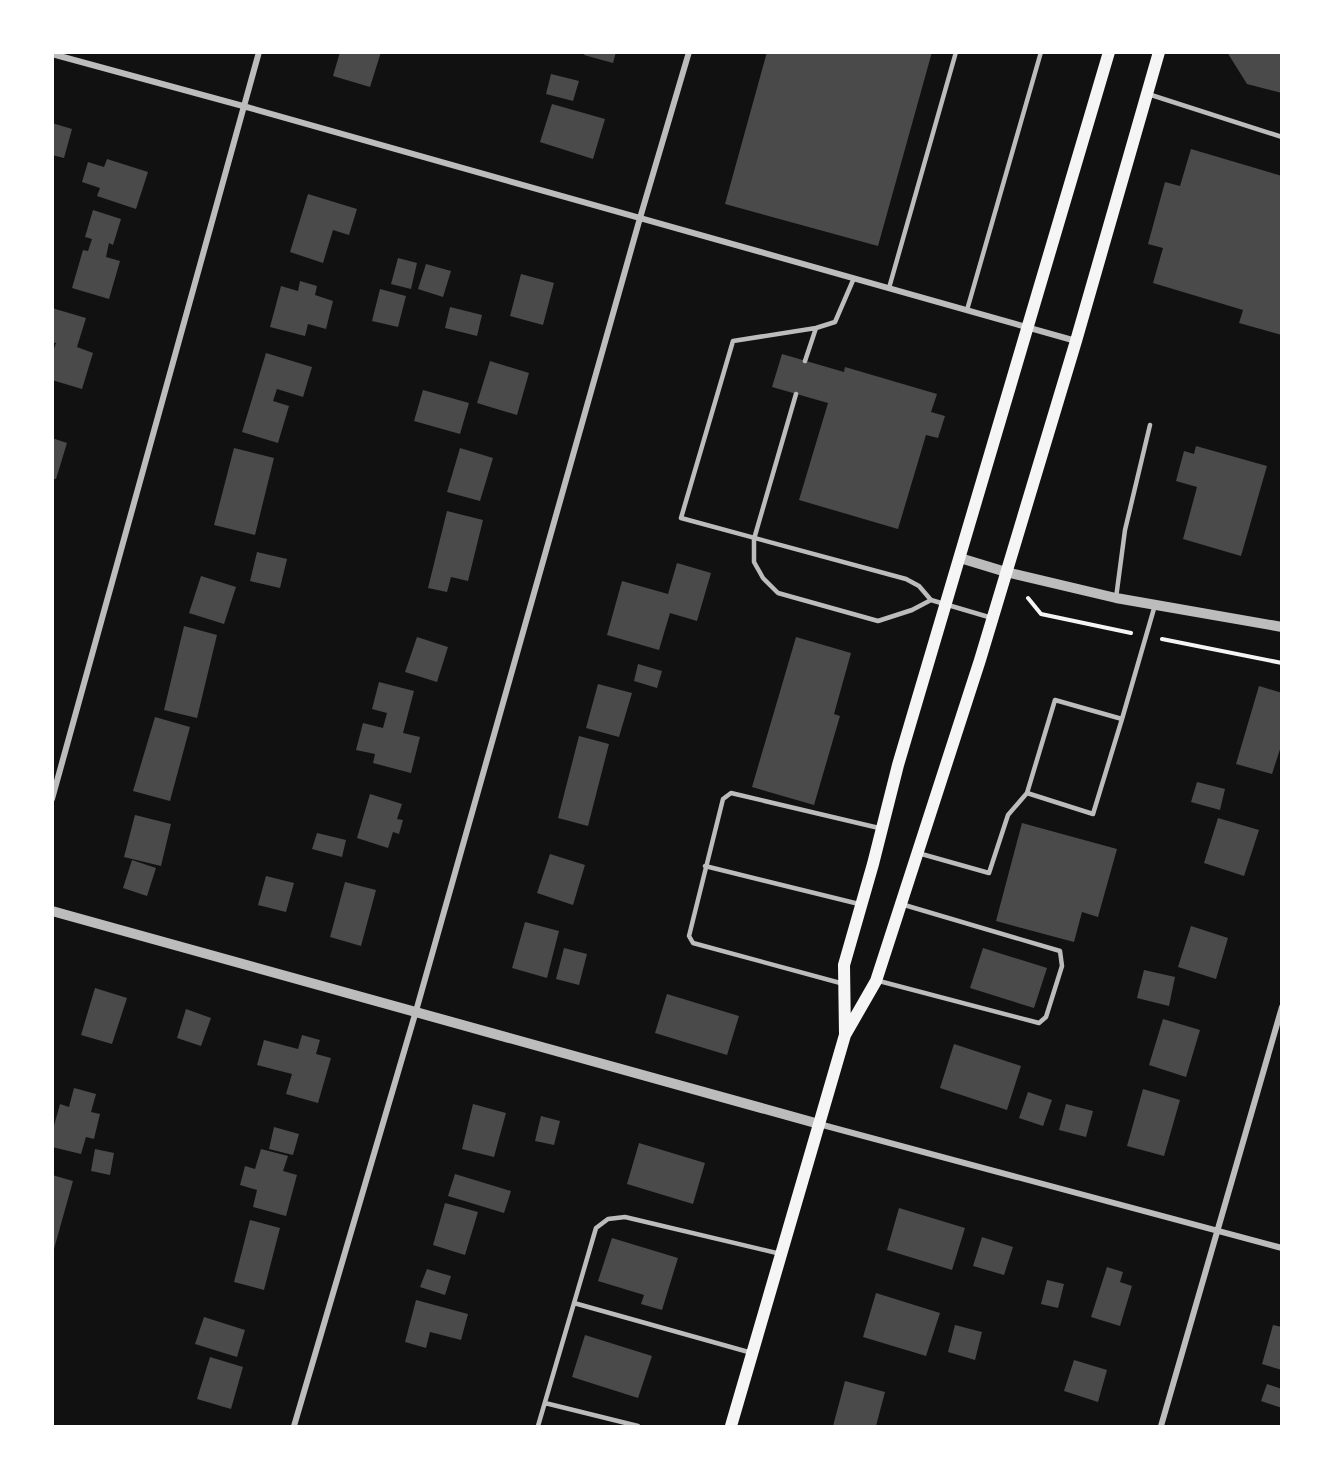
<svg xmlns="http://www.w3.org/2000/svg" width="1334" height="1479" viewBox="0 0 1334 1479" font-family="Georgia,serif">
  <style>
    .building { fill: #4a4a4a }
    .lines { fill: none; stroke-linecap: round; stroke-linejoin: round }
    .path { stroke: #f5f5f5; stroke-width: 4 }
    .service { stroke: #bcbcbc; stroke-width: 4.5 }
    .minor { stroke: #bcbcbc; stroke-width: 6 }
    .tertiary { stroke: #bcbcbc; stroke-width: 10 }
    .secondary { stroke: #f5f5f5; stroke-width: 12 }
  </style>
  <rect width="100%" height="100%" fill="#111"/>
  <!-- building -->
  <path class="building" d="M340 52H381L370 87 333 76Z
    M585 52H616L613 63 584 55Z
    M767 52H932L878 246 725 204Z
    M1227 52H1282V93L1247 84Z
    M551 74 579 81 573 101 546 94Z
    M552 104 605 119 593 159 540 142Z
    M52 123 72 129 64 158 52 155Z
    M1191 149 1282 176V335L1239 323 1243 310 1153 283 1163 248 1148 244 1165 182 1180 186Z
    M107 159 148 172 136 209 97 196 100 188 82 182 88 162 104 167Z
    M308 194 357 209 349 235 333 230 323 263 290 252Z
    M93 210 121 219 113 245 109 243 106 257 120 261 109 299 72 288 83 250 88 251 92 239 85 237Z
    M398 258 417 263 411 289 391 284Z
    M426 264 451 271 443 297 418 289Z
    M521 274 554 283 543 325 510 316Z
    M300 281 317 286 315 295 333 301 326 329 308 324 305 336 270 327 281 286 298 291Z
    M380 289 406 296 398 327 372 321Z
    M450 307 482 315 477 336 445 328Z
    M52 308 86 318 77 347 93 353 82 389 52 380V354L56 343 52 342Z
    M266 353 312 367 303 397 277 389 273 401 289 406 278 443 242 432Z
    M782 354 844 372 845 367 937 394 931 412 945 416 938 438 926 435 898 529 799 500 828 403 772 387Z
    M490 361 529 373 517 415 477 403Z
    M423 390 469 403 460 434 414 421Z
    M52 438 67 443 56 479H52Z
    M1196 446 1267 466 1241 556 1183 539 1197 487 1176 481 1184 451 1194 454Z
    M234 448 274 458 255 535 214 525Z
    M460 448 493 458 480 501 447 492Z
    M447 511 483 520 468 581 451 577 447 592 428 588Z
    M257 552 287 559 280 588 250 581Z
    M677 563 711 573 697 621 670 613 659 650 607 635 622 581 668 594Z
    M201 576 236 587 224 624 189 613Z
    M184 626 217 635 197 718 164 710Z
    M417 637 448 647 437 682 405 672Z
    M796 637 851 653 834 714 840 716 814 805 752 787Z
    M638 664 662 671 657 688 634 681Z
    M379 682 414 691 403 733 420 737 411 773 373 763 375 754 356 750 363 723 383 728 387 713 372 709Z
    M598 684 632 693 619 737 586 728Z
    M1259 686 1282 693V743L1272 774 1236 764Z
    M155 717 190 727 170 801 133 791Z
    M579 736 609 744 588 826 558 818Z
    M1197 782 1225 789 1220 810 1191 802Z
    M370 794 402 804 397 819 403 820 399 834 393 832 388 848 357 838Z
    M135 815 171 824 161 866 124 857Z
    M1218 818 1259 830 1244 876 1204 863Z
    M1022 823 1117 849 1098 917 1082 912 1074 942 996 921Z
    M317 833 346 840 342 857 312 849Z
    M550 854 585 865 573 905 537 893Z
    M132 860 156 868 147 896 123 888Z
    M266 876 294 883 286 912 258 905Z
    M345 882 376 890 361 946 330 937Z
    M525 922 559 931 547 978 512 968Z
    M1191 926 1228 938 1216 979 1178 967Z
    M564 948 587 954 579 985 556 979Z
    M983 948 1047 968 1034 1008 970 988Z
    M1144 970 1175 977 1169 1006 1137 998Z
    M95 988 127 998 112 1044 81 1035Z
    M667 994 739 1016 727 1055 655 1033Z
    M186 1009 211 1018 201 1046 177 1038Z
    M1163 1019 1200 1030 1186 1077 1149 1065Z
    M302 1035 320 1040 316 1054 331 1058 318 1103 286 1094 292 1074 257 1065 264 1040 298 1049Z
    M954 1044 1021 1066 1007 1110 940 1088Z
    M74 1088 96 1094 91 1112 100 1114 94 1139 86 1137 81 1154 52 1147V1133L60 1104 69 1107Z
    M1143 1089 1180 1100 1164 1156 1127 1146Z
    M1028 1092 1052 1100 1043 1126 1019 1118Z
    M473 1104 506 1113 494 1157 462 1149Z
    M1066 1104 1093 1111 1086 1137 1059 1130Z
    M541 1116 560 1121 554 1145 535 1141Z
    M274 1127 299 1134 293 1155 269 1149Z
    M639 1143 705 1163 693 1204 627 1184Z
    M95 1149 114 1153 110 1175 91 1171Z
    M261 1149 288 1156 283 1171 297 1175 286 1216 253 1207 257 1190 240 1185 245 1166 255 1169Z
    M455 1174 511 1191 504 1213 448 1196Z
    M52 1175 73 1181 54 1249H52Z
    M445 1203 478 1212 465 1255 433 1245Z
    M899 1208 965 1228 952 1270 887 1250Z
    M250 1220 280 1228 264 1290 234 1282Z
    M982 1237 1013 1247 1004 1275 973 1266Z
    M612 1238 678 1258 662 1310 641 1304 644 1295 598 1281Z
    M1107 1267 1123 1272 1120 1282 1132 1286 1120 1326 1091 1317Z
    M427 1269 451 1276 445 1295 420 1287Z
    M1047 1280 1064 1284 1058 1308 1041 1304Z
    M876 1293 940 1313 926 1356 863 1337Z
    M416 1300 468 1314 461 1340 430 1332 426 1348 405 1342Z
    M204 1317 245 1330 237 1357 195 1344Z
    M955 1325 982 1332 975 1360 948 1352Z
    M1273 1325 1282 1327V1370L1262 1364Z
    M585 1335 652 1356 638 1398 572 1377Z
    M210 1357 243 1367 231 1409 197 1399Z
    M1074 1360 1107 1370 1098 1402 1064 1391Z
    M845 1381 885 1392 876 1426H833Z
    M1267 1384 1282 1389V1408L1261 1401Z"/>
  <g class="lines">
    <!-- path -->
    <path class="path" d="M1028 598 1041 614 1131 633
      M1162 639 1282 663"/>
    <!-- service -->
    <path class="service" d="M1148 94 1282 137
      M854 278 835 322 816 328 733 341 681 518 906 579 919 586 931 600 992 618
      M889 288 956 52
      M967 310 1041 52
      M805 361 816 328
      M796 394 754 539V562L763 578 778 593 878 621 912 610 931 600
      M1116 598 1125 530 1150 425
      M1122 719 1155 605
      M918 853 989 873 1008 815 1027 793 1055 700 1122 719 1093 814 1027 793
      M705 866 859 904
      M879 981 1039 1023 1046 1017 1062 966 1060 951 901 904
      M844 984 693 943 689 936 723 799 731 793 879 828
      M574 1303 752 1353
      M545 1403 638 1426
      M538 1426 596 1228 608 1219 625 1217 781 1254"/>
    <!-- minor -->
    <path class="minor" d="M52 54 243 106 1076 341
      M52 799 259 52
      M819 1124 1282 1248
      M294 1426 416 1011 640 218 689 52
      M1161 1426 1282 1007"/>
    <!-- tertiary -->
    <path class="tertiary" d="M960 558 1006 572 1116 598 1282 627
      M52 911 819 1124"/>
    <!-- secondary -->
    <path class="secondary" d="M845 1034 844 965 873 864 898 765 1109 52
      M731 1426 845 1035 876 981 980 660 1076 341 1159 52"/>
  </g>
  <!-- border -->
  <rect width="1334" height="1479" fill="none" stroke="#ffffff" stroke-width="108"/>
</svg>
